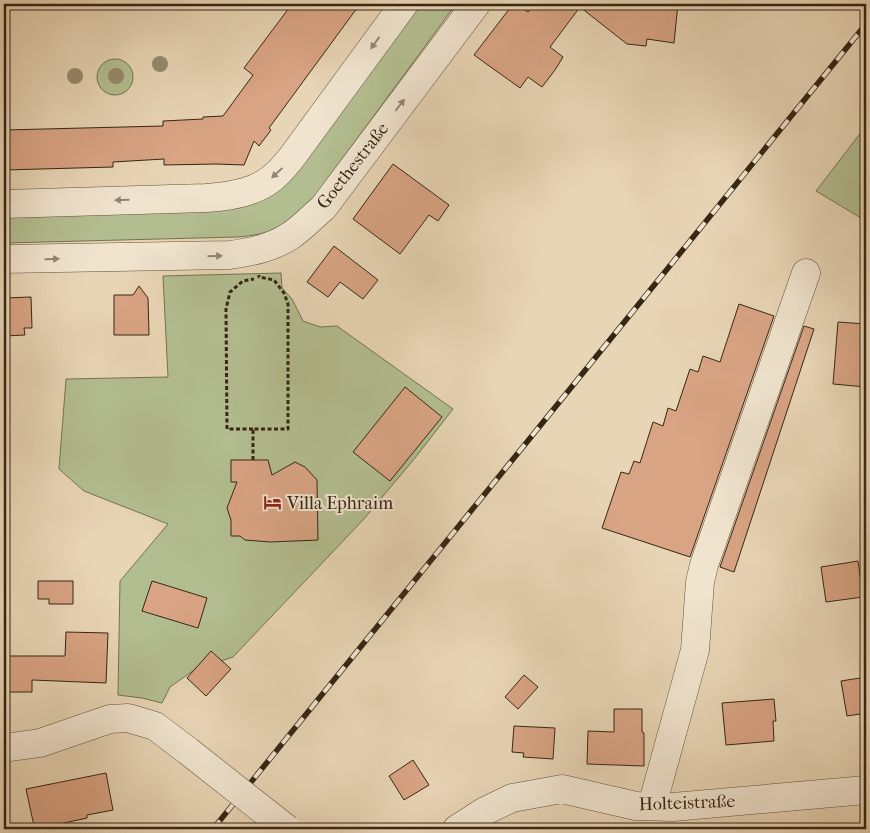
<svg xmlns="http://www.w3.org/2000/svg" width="870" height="833" viewBox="0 0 870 833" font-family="'IM FELL French Canon',serif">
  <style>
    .green { fill: #b3be90; stroke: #747252 }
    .building { fill: #d9a484; stroke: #362614 }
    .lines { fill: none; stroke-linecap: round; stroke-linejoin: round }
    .minor-casing { stroke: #62523c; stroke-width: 29 }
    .path { stroke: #362614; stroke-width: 3; stroke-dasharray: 4 2.5; stroke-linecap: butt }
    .minor { stroke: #f0e4cf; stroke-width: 28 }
    .rail-casing { stroke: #362614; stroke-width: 5.5 }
    .rail { stroke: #f0e4cf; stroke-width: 4; stroke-dasharray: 11; stroke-linecap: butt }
    .minor-bridge-casing { stroke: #62523c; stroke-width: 29; stroke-linecap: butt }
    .minor-bridge { stroke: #f0e4cf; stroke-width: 28 }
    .tree { fill: #978a6e }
    .oneway { fill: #938572 }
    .labels { text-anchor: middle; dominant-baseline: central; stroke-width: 4; stroke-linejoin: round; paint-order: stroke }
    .street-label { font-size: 18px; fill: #362614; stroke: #f0e4cf }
    .poi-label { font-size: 18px; fill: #362614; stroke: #f0e4cf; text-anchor: start }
  </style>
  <rect width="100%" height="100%" fill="#e8d5b5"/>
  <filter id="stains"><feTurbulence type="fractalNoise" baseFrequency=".004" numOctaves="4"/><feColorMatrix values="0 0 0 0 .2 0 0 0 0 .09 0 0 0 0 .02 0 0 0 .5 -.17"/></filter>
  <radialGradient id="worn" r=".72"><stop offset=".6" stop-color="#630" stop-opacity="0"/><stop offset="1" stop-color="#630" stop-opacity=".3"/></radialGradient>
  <!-- green -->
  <path class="green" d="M411 4H456L312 200C300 211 285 225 269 231 259 235 248 236 237 237L4 243V210L257 201Z
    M97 77a18 18 0 1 1 36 0a18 18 0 1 1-36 0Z
    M866 126V221L816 191Z
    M281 273 282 288 292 299 303 321 320 327 337 326 453 409 415 458 363 520 233 657 194 670 170 687 162 703 142 698 118 695 120 581 168 524 84 491 59 469 66 379 168 377 163 276Z"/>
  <!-- building -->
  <path class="building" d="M292 4H360L269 128 271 130 259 146 254 141 244 165 216 164 164 165V159L113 162V167L4 170V130L163 126V121L203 119V117L223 116 253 75 244 68Z
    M513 4H516L528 12 535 4H678L674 43 647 39 646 46 627 44 580 7 550 47 563 57 555 70 542 87 528 77 520 88 474 55Z
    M393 164 449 205 438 221 429 215 400 254 353 219Z
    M334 246 378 280 363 299 340 282 328 297 307 282Z
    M139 286 148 298 149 335H114V295H133Z
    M31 297 32 328H24L25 335 4 336V298Z
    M739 304 774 316 690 557 602 528 621 472 629 474 634 461 640 463 653 422 663 426 668 408 676 411 690 369 698 372 703 356 720 362Z
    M838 322 866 324V387L833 384Z
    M804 326 814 329 734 572 720 567Z
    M405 387 442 417 390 481 353 452Z
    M231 460H268L272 475 295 462 305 467 317 480 318 540 270 542 245 540 240 536H231V520L227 508 237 482H231Z
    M858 561 863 597 826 602 821 567Z
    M38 581H73V604H49V599H38Z
    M152 581 207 598 198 628 142 611Z
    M66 632 108 633 106 683 32 680V692H4V656H65Z
    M211 651 231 669 206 696 187 678Z
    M524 675 538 687 518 709 505 697Z
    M866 677V713L847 716 841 681Z
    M774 699 776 721H773L774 741 726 745 722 703Z
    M614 709H642V732L644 733V766L587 764 588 731 614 732Z
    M514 726 555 728 553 759 523 757 524 753 512 752Z
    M413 760 429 785 404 800 389 776Z
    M106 773 113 810 87 815V818L55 825 56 829H39L38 825 34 826 26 789Z"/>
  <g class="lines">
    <defs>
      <path id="minor" d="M4 204 206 198C233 196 260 192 279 172 284 167 288 162 292 157L404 4
        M4 259 230 255C251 252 272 248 290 236 302 228 312 217 323 208L476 4
        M4 748 40 743 110 719 128 718 155 726 188 751
        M652 806 695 650 700 582 704 565 806 273
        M457 829 485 811 512 798 562 789 636 806 673 807 866 790"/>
    </defs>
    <!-- minor casing -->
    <use href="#minor" class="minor-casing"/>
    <!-- path -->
    <path class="path" d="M253 429H227L226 309 230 292 243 281 254 279
      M253 460V429H288V304L284 293 274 280 259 277V275"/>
    <!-- minor -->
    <use href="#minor" class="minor"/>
    <defs>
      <path id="rail" d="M213 829 866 24"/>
    </defs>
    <!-- rail casing -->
    <use href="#rail" class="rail-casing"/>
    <!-- rail -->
    <use href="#rail" class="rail"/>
    <defs>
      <path id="minor-bridge" d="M188 751 287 829"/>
    </defs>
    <!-- minor-bridge casing -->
    <use href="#minor-bridge" class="minor-bridge-casing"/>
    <!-- minor-bridge -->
    <use href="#minor-bridge" class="minor-bridge"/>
  </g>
  <!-- trees -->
  <g class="tree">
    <circle cx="160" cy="64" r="8"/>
    <circle cx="75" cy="76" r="8"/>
    <circle cx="116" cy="76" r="8"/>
  </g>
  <!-- one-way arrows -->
  <defs><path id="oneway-solid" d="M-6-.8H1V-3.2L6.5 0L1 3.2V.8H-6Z" transform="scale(1.25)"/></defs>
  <g class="oneway">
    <use href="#oneway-solid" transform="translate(375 43) rotate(126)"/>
    <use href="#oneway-solid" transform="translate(400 105) rotate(-53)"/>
    <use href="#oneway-solid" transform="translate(277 173) rotate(137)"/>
    <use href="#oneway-solid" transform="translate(122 200) rotate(178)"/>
    <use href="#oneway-solid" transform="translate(215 256) rotate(-1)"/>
    <use href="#oneway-solid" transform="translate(52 259) rotate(-1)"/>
  </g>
  <!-- icons -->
  <defs>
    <symbol id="hotel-bare" viewBox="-9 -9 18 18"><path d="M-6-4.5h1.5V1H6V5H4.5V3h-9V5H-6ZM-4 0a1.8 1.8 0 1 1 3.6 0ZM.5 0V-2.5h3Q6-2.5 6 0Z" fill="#8f2418" stroke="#f0e4cf" stroke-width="2.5" paint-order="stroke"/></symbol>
  </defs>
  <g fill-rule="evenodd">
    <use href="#hotel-bare" x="260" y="490" width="25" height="25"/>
  </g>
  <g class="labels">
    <!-- street labels -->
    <g class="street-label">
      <text transform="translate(353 166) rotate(-52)">Goethestraße</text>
      <text transform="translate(687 803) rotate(-2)">Holteistraße</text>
    </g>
    <!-- poi labels -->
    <g class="poi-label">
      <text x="287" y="503">Villa Ephraim</text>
    </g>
  </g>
  <!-- margin -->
  <rect width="870" height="833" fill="none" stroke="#e8d5b5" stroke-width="20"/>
  <rect x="5" y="5" width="860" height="823" fill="none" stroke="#362614" stroke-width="2.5"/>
  <rect x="10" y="10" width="850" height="813" fill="none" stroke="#362614"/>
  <rect width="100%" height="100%" filter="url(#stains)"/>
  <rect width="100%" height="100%" fill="url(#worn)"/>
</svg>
